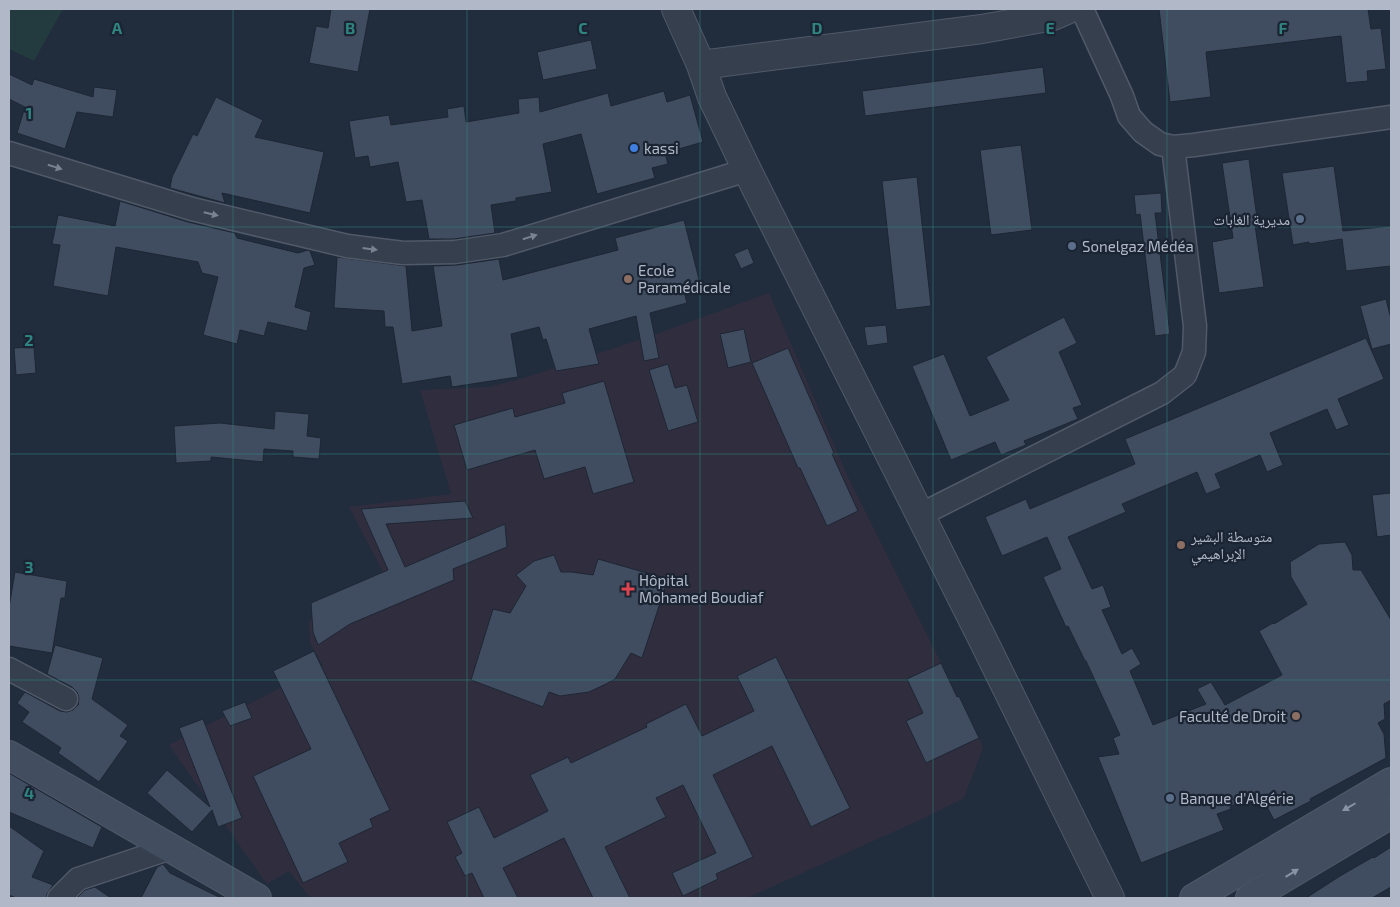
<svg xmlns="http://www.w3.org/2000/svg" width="1400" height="907" viewBox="0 0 1400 907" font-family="'Exo 2','Noto Naskh Arabic',sans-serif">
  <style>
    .medical { fill: #302e3e }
    .green { fill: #233a3e }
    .building { fill: #404c5f; stroke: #1d2634 }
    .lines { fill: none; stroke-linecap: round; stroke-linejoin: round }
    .minor-casing { stroke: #515968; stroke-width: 25 }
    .tertiary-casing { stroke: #515968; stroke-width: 30 }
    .secondary-casing { stroke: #515968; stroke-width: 30 }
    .minor { stroke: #353f4d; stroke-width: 22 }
    .tertiary { stroke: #353f4d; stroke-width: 28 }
    .secondary { stroke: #434d60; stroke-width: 28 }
    .oneway { fill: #798291 }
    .oneway2 { fill: #8a93a4 }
    .grid { fill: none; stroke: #2f8380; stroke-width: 1; stroke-opacity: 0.55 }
    .shop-dot { fill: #3f7fe0; stroke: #1b2432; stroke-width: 2 }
    .service-dot { fill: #5c6f8a; stroke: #1b2432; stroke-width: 2 }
    .education-dot { fill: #8d6e63; stroke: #1b2432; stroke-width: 2 }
    .health-dot { fill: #e0444e; stroke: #1b2432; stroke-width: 2 }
    .labels { text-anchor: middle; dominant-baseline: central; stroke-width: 4.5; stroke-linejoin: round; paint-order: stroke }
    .poi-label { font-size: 15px; fill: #b1b9c9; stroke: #1b2432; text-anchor: start }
    .grid-label { font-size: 16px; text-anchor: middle; font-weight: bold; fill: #2f8380; stroke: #1b2432; stroke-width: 4.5; stroke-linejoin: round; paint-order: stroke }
  </style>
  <rect width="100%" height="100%" fill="#212d3d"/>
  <!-- medical -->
  <path class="medical" d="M769 293 847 475 983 747 964 798 924 818 747 898H314L308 895 289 871 267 884 169 745 323 666 310 643 309 622 319 606 383 572 349 507 451 494 420 390 489 387 527 377 651 336Z"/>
  <!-- green -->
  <path class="green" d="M9 9H63L34 61 9 49Z"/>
  <!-- building -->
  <path class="building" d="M331 9H370L358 72 309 63 316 26 328 28Z
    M1159 9H1368L1371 29 1381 28 1386 69 1367 71 1368 81 1346 83 1341 36 1206 52 1211 97 1170 102Z
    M591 40 597 69 543 80 537 52Z
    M1043 67 1046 93 865 116 862 91Z
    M9 74 32 85 34 79 93 97 94 87 117 90 113 117 77 112 65 149 17 133 25 107 9 99Z
    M664 91 667 102 690 95 703 142 665 153 668 164 652 168 655 178 597 194 581 134 543 144 552 192 516 198V201L491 205 495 233 454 239H429L422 200 406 202 398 162 370 167 368 156 355 158 349 121 389 115 391 125 448 117 447 109 464 106 466 122 519 113 518 99 539 97 540 112 608 93 611 106Z
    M216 97 263 120 255 137 324 152 310 213 222 193 225 203 170 188 172 177 193 134 197 136Z
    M1021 145 1032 230 991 235 980 150Z
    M1249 159 1257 218H1254L1264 287 1219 293 1212 242 1233 238 1222 163Z
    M1334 166 1343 231 1391 226V266L1346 271 1342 239 1309 244V242L1293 245 1282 173Z
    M917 177 931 306 896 310 882 181Z
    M1161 193 1162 213H1155L1170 334 1155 336 1140 214 1136 215 1134 195Z
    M120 201 188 222 235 233 237 238 298 253 308 250 310 251 315 265 304 268 295 307 311 312 307 331 268 322 264 336 240 330 237 344 203 335 218 277 202 273 198 262 116 247 108 296 53 286 60 245 52 244 58 215 115 226Z
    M684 220 700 283 683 288 687 303 650 313 659 358 644 361 636 316 589 329 599 364 556 371 546 339 543 340 539 327 511 334 518 377 452 387 450 376 402 384 393 327H385L384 311 334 308 337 257 406 266 412 331 442 326 433 266 457 265 499 259 503 280 618 250 615 238Z
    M748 248 754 263 741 269 734 254Z
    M1386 299 1391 319V344L1372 349 1360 306Z
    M1064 317 1077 343 1059 352 1082 405 1073 408 1078 419 1024 441 1026 445 1001 455 995 442 951 460 912 366 944 354 970 416 1009 400 986 357Z
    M886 325 888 343 867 346 864 327Z
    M744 329 751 362 728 368 720 334Z
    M1366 338 1384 379 1338 399 1349 425 1336 430 1327 409 1270 433 1283 465 1267 472 1260 455 1215 474 1221 488 1206 494 1197 472 1122 504 1126 512 1068 537 1092 589 1103 585 1111 607 1102 610 1122 654 1132 648 1141 664 1130 671 1153 725 1206 704 1197 689 1211 682 1225 705 1282 675 1259 631 1273 623 1274 624 1307 604 1291 577 1290 562 1319 544 1345 542 1352 555 1353 570H1361L1391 620V700L1384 704 1385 719 1378 723 1384 734 1386 758 1310 799 1311 801 1274 820 1259 792 1230 807 1231 809 1217 814 1224 830 1141 863 1098 757 1119 754 1113 738 1120 735 1086 661H1085L1068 626 1066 627 1043 577 1061 569 1047 537 1002 556 985 517 1026 499 1030 509 1135 464 1125 439Z
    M34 347 36 373 16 375 14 348Z
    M788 348 834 453 832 454 858 511 827 526 800 468H798L752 363Z
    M668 364 675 388 687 385 698 422 668 431 649 370Z
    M604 381 634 482 593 494 585 467 544 479 535 450 467 470 454 425 513 408 515 417 565 403 562 393Z
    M275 411 309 414 307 436 321 438 319 459 293 457V451L264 449 263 462 211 457V461L176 463 174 426 220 423 274 429Z
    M1391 493V535L1377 537 1372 495Z
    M465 501 473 518 386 524 405 567 505 524 507 547 453 569 454 580 350 624 318 645 313 632 311 603 388 570 361 509Z
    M554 555 561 572H572L593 575 598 559 668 579 642 658 631 653 615 679 606 684 589 692 560 696 549 692 543 707 471 680 493 609 510 613 526 586 516 575 534 561Z
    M15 572 67 581 65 598H61L52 653 9 646V607Z
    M55 645 103 658 92 699 128 725 120 736 128 741 99 782 58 753 61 748 22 722 29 712 17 703 25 692 60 711 67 712 73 710 78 705 79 698 77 692 72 687 47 674Z
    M314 651 390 810 370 819 373 827 339 843 348 862 303 883 253 776 311 749 273 671Z
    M776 657 850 808 811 827 772 746 713 775 753 857 716 874 718 879 683 896 672 873 716 853 683 785 656 798 666 817 605 847 630 898H593L564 838 503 868 518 898H484L472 873 465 876 455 857 462 853 447 822 479 807 494 838 548 811 530 775 568 757 571 763 647 727 646 724 686 704 702 736 754 711 737 676Z
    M941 663 957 697 959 696 979 738 926 763 906 721 923 713 907 679Z
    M245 702 252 718 230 726 222 711Z
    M203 719 242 818 218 827 212 810 192 832 147 793 167 770 210 807 179 728Z
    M9 773 102 827 93 848 9 812Z
    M9 826 44 851 32 877 53 885 47 894 46 898H16L9 895Z
    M1391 847V887L1372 898H1306L1340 876 1373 857 1374 858Z
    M163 864 170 873 221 898H141L157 867Z
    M95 887 111 898H77L85 890Z"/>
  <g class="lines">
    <defs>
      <path id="minor" d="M1082 9 1122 96 1129 116 1143 132 1160 144 1173 147 1194 145 1391 117
        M9 153 192 209 347 246 403 253 455 252 503 245 747 170
        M920 515 1162 393 1185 375 1194 352 1195 326 1173 147
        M9 669 66 699
        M59 898 78 879 171 848"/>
      <path id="tertiary" d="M676 9 701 65 712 97 747 170 983 640 1110 898
        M701 65 982 29 1053 16 1069 9"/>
      <path id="secondary" d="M9 755 257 898
        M1194 898 1391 782
        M1250 898 1391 814"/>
    </defs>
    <!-- minor casing -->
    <use href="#minor" class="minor-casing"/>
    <!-- tertiary casing -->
    <use href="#tertiary" class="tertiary-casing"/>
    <!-- secondary casing -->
    <use href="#secondary" class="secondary-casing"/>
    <!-- minor -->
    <use href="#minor" class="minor"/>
    <!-- tertiary -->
    <use href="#tertiary" class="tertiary"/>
    <!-- secondary -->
    <use href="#secondary" class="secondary"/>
  </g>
  <!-- one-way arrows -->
  <defs><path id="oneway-solid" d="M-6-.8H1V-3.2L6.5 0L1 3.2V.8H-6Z" transform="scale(1.25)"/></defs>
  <g class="oneway">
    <use href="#oneway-solid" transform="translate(55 167) rotate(17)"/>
    <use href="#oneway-solid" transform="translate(211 214) rotate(13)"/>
    <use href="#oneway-solid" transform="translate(530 237) rotate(-17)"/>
    <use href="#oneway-solid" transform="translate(370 249) rotate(7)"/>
  </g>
  <g class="oneway2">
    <use href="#oneway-solid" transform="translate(1349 807) rotate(150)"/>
    <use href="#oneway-solid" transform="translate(1292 873) rotate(-31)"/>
  </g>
  <!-- grid -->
  <path class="grid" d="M233 9V898M467 9V898M700 9V898M933 9V898M1167 9V898M9 227H1391M9 454H1391M9 680H1391"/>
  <!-- markers -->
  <circle class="shop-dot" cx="634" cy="148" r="5"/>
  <g class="service-dot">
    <circle cx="1300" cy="219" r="5"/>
    <circle cx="1072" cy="246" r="5"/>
    <circle cx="1170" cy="798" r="5"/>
  </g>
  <g class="education-dot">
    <circle cx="628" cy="279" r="5"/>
    <circle cx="1181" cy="545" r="5"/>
    <circle cx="1296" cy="716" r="5"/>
  </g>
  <path class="health-dot" d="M625.5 581.5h5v5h5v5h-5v5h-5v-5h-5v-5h5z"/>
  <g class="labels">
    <!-- poi labels -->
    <g class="poi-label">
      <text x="644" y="148">kassi</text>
      <text x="1290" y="219" text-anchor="end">مديرية الغابات</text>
      <text x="1082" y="246">Sonelgaz Médéa</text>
      <text x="638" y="270">Ecole<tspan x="638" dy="17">Paramédicale</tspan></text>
      <text x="1191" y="536">متوسطة البشير<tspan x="1191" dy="17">الإبراهيمي</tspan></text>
      <text x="639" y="580">Hôpital<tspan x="639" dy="17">Mohamed Boudiaf</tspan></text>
      <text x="1286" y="716" text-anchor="end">Faculté de Droit</text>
      <text x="1180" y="798">Banque d'Algérie</text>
    </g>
  </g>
  <g class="grid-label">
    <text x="117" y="34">A</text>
    <text x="350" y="34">B</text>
    <text x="583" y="34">C</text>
    <text x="817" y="34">D</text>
    <text x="1050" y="34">E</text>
    <text x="1283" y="34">F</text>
    <text x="29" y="119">1</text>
    <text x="29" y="346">2</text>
    <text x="29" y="573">3</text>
    <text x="29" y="799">4</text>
  </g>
  <!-- border -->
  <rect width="1400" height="907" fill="none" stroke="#b1b9c9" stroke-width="20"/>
</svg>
